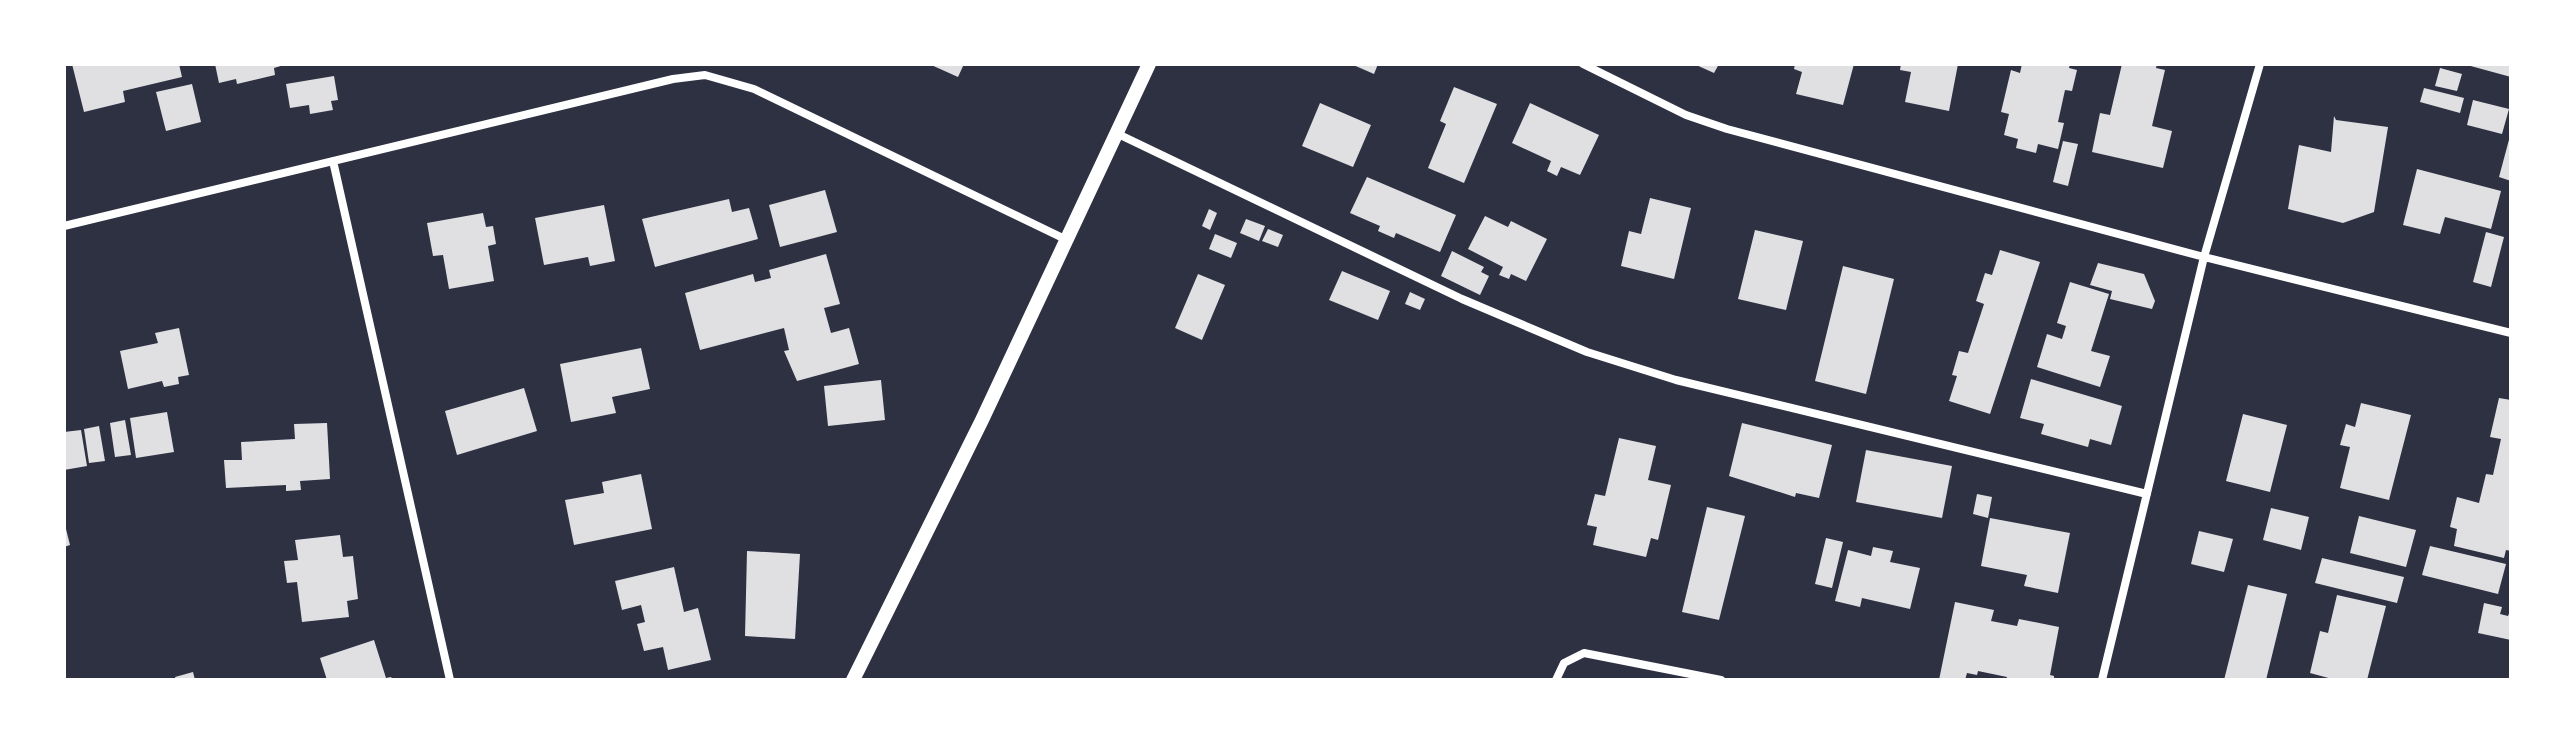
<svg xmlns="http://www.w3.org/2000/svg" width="2575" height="744" viewBox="0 0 2575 744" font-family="'Nunito Sans',sans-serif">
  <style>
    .building { fill: #e0e0e3 }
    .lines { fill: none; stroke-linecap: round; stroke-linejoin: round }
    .minor { stroke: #fff; stroke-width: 8 }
    .tertiary { stroke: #fff; stroke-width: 14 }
  </style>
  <rect width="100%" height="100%" fill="#2d3142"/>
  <!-- building -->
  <path class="building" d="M72 64H179L182 77 123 91 125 102 84 112Z
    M215 64H284V65L274 68 275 75 237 84 236 79 219 83Z
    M929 64H964L958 77Z
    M1351 64H1378L1374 74Z
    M1694 64H1719L1714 73Z
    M1795 64H1854L1843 105 1796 94 1802 72 1794 69Z
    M1901 64H1958L1949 111 1905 102 1911 72 1900 70Z
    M2022 64H2070L2069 68 2077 70 2072 91 2065 90 2058 122 2064 123 2058 149 2038 144 2036 153 2016 148 2018 139 2004 135 2009 114 2001 112 2011 70 2020 73Z
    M2122 64H2157L2156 68 2165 70 2152 126 2172 131 2163 168 2092 152 2100 113 2110 115Z
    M2467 64H2511V77L2467 65Z
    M2440 68 2462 74 2457 91 2435 86Z
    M334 76 338 100 331 101 333 110 310 114 309 105 290 108 286 84Z
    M192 84 201 122 166 131 156 92Z
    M1454 87 1497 104 1464 183 1428 168 1446 124 1440 121Z
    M2424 88 2464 98 2460 113 2420 102Z
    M2473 100 2509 109 2502 134 2467 125Z
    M1320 103 1371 125 1353 167 1302 146Z
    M1530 103 1599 135 1580 175 1561 167 1557 176 1547 171 1551 161 1512 143Z
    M2334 116 2336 120 2388 127 2374 212 2343 223 2288 209 2299 145 2331 152Z
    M2510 136H2511V181L2499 177Z
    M2063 141 2078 144 2068 186 2053 182Z
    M2417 169 2501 191 2491 229 2445 217 2440 234 2403 225Z
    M1367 177 1456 215 1440 252 1396 233 1394 238 1378 231 1380 226 1350 213Z
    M825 190 837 232 780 247 769 205Z
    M1650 198 1691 208 1674 279 1621 266 1629 231 1641 234Z
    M729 199 732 212 749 208 758 239 655 267 642 219Z
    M604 205 615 261 590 266 588 257 544 265 535 218Z
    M1209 209 1217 213 1210 230 1202 226Z
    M483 213 486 227 493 226 496 244 488 246 494 281 449 289 443 255 433 256 427 223Z
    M1485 216 1508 227 1511 221 1547 239 1526 281 1511 274 1509 279 1499 275 1503 267 1468 249Z
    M1246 219 1265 226 1259 241 1240 233Z
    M1268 229 1283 235 1278 247 1262 241Z
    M1755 230 1803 241 1786 310 1738 299Z
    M2486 232 2504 237 2491 287 2473 282Z
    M1215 234 1237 243 1231 258 1209 249Z
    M2000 250 2040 262 1990 414 1949 401 1957 376 1952 375 1959 351 1968 353 1984 304 1976 301 1985 273 1992 275Z
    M1452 251 1484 267 1481 272 1489 276 1480 295 1441 276Z
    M826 254 840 304 824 308 831 333 849 328 859 364 797 381 784 351 789 350 784 328 700 350 685 293 753 274 755 282 771 278 769 270Z
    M2098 263 2144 274 2155 301 2152 309 2110 299 2112 291 2090 285Z
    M1843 266 1894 279 1866 394 1815 381Z
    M1342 271 1390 291 1378 320 1329 300Z
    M1198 274 1225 285 1202 340 1175 328Z
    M2070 282 2109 294 2091 351 2110 356 2100 387 2037 367 2047 334 2062 339 2066 326 2057 323Z
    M1410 292 1425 299 1420 310 1405 304Z
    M179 328 189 375 178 377 179 384 164 387 162 381 128 389 120 351 158 343 155 333Z
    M641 348 650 389 612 397 616 413 571 422 560 364Z
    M2031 379 2122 406 2111 445 2090 439 2088 447 2041 434 2044 424 2020 418Z
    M881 380 885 420 828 426 824 386Z
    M524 388 537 431 457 455 445 411Z
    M2499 398 2511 400V551L2506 550 2504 558 2454 546 2457 529 2450 527 2457 497 2479 503 2486 474 2493 475 2501 439 2490 437Z
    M2361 403 2411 415 2389 500 2340 488 2350 447 2340 445 2346 424 2355 427Z
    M167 412 174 452 136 458 130 418Z
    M2243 414 2287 425 2270 492 2226 481Z
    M125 420 131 455 115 457 110 423Z
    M327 423 330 479 300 481 301 490 286 491V485L226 488 224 460H242L241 442 295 439 294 424Z
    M1742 423 1832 445 1819 498 1796 493 1795 497 1729 476Z
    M99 426 105 461 89 463 84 429Z
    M81 430 87 466 64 470V432Z
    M1619 438 1656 446 1648 480 1671 485 1658 540 1651 538 1646 557 1593 545 1597 527 1587 525 1595 494 1605 496Z
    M1866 450 1952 466 1942 518 1856 502Z
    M641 474 652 529 574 545 565 500 604 493 602 482Z
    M1977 494 1992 497 1988 518 1973 514Z
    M1707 507 1745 516 1719 620 1682 612Z
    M2271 508 2309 517 2301 550 2263 540Z
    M2359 516 2416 530 2406 567 2350 553Z
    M1990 518 2070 533 2058 593 2024 586 2027 575 1981 566Z
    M64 521 70 545 64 547Z
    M2199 531 2233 539 2224 572 2191 564Z
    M340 535 343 557 353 556 358 599 347 601 349 617 302 622 297 582 287 583 284 561 298 560 295 540Z
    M1826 538 1843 542 1832 588 1815 584Z
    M2430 546 2506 564 2498 594 2422 575Z
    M1873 547 1893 551 1890 562 1920 568 1910 609 1862 598 1860 607 1835 601 1848 550 1871 556Z
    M747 551 800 554 795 639 745 636Z
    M2322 558 2404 577 2397 603 2315 583Z
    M674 567 684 612 698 608 711 660 668 670 663 647 644 651 637 624 645 622 641 605 622 610 615 581Z
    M2248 585 2287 594 2266 680H2224Z
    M2337 595 2386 606 2367 680H2336L2310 673 2320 631 2328 633Z
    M1955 602 1994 610 1991 621 2017 626 2019 619 2059 627 2050 675 2054 676V680H2006L2007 677 1978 671 1977 675 1967 673 1965 680H1939Z
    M2484 603 2502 607 2500 614 2508 616 2511 609V640L2478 633Z
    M374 640 386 678 391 677 393 680H327L320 658Z
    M193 672 195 680H176L175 677Z"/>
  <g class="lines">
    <!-- minor -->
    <path class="minor" d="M1583 64 1686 115 1727 129 2204 257 2511 333
      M1118 134 1462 299 1587 352 1676 380 2147 494
      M333 161 450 680
      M64 226 673 79 705 75 754 89 1067 240
      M1556 680 1564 663 1584 653 1721 680
      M2102 680 2204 257 2260 64"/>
    <!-- tertiary -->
    <path class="tertiary" d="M853 680 982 420 1149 64"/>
  </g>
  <!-- border -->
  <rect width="2575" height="744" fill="none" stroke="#ffffff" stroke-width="132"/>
</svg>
